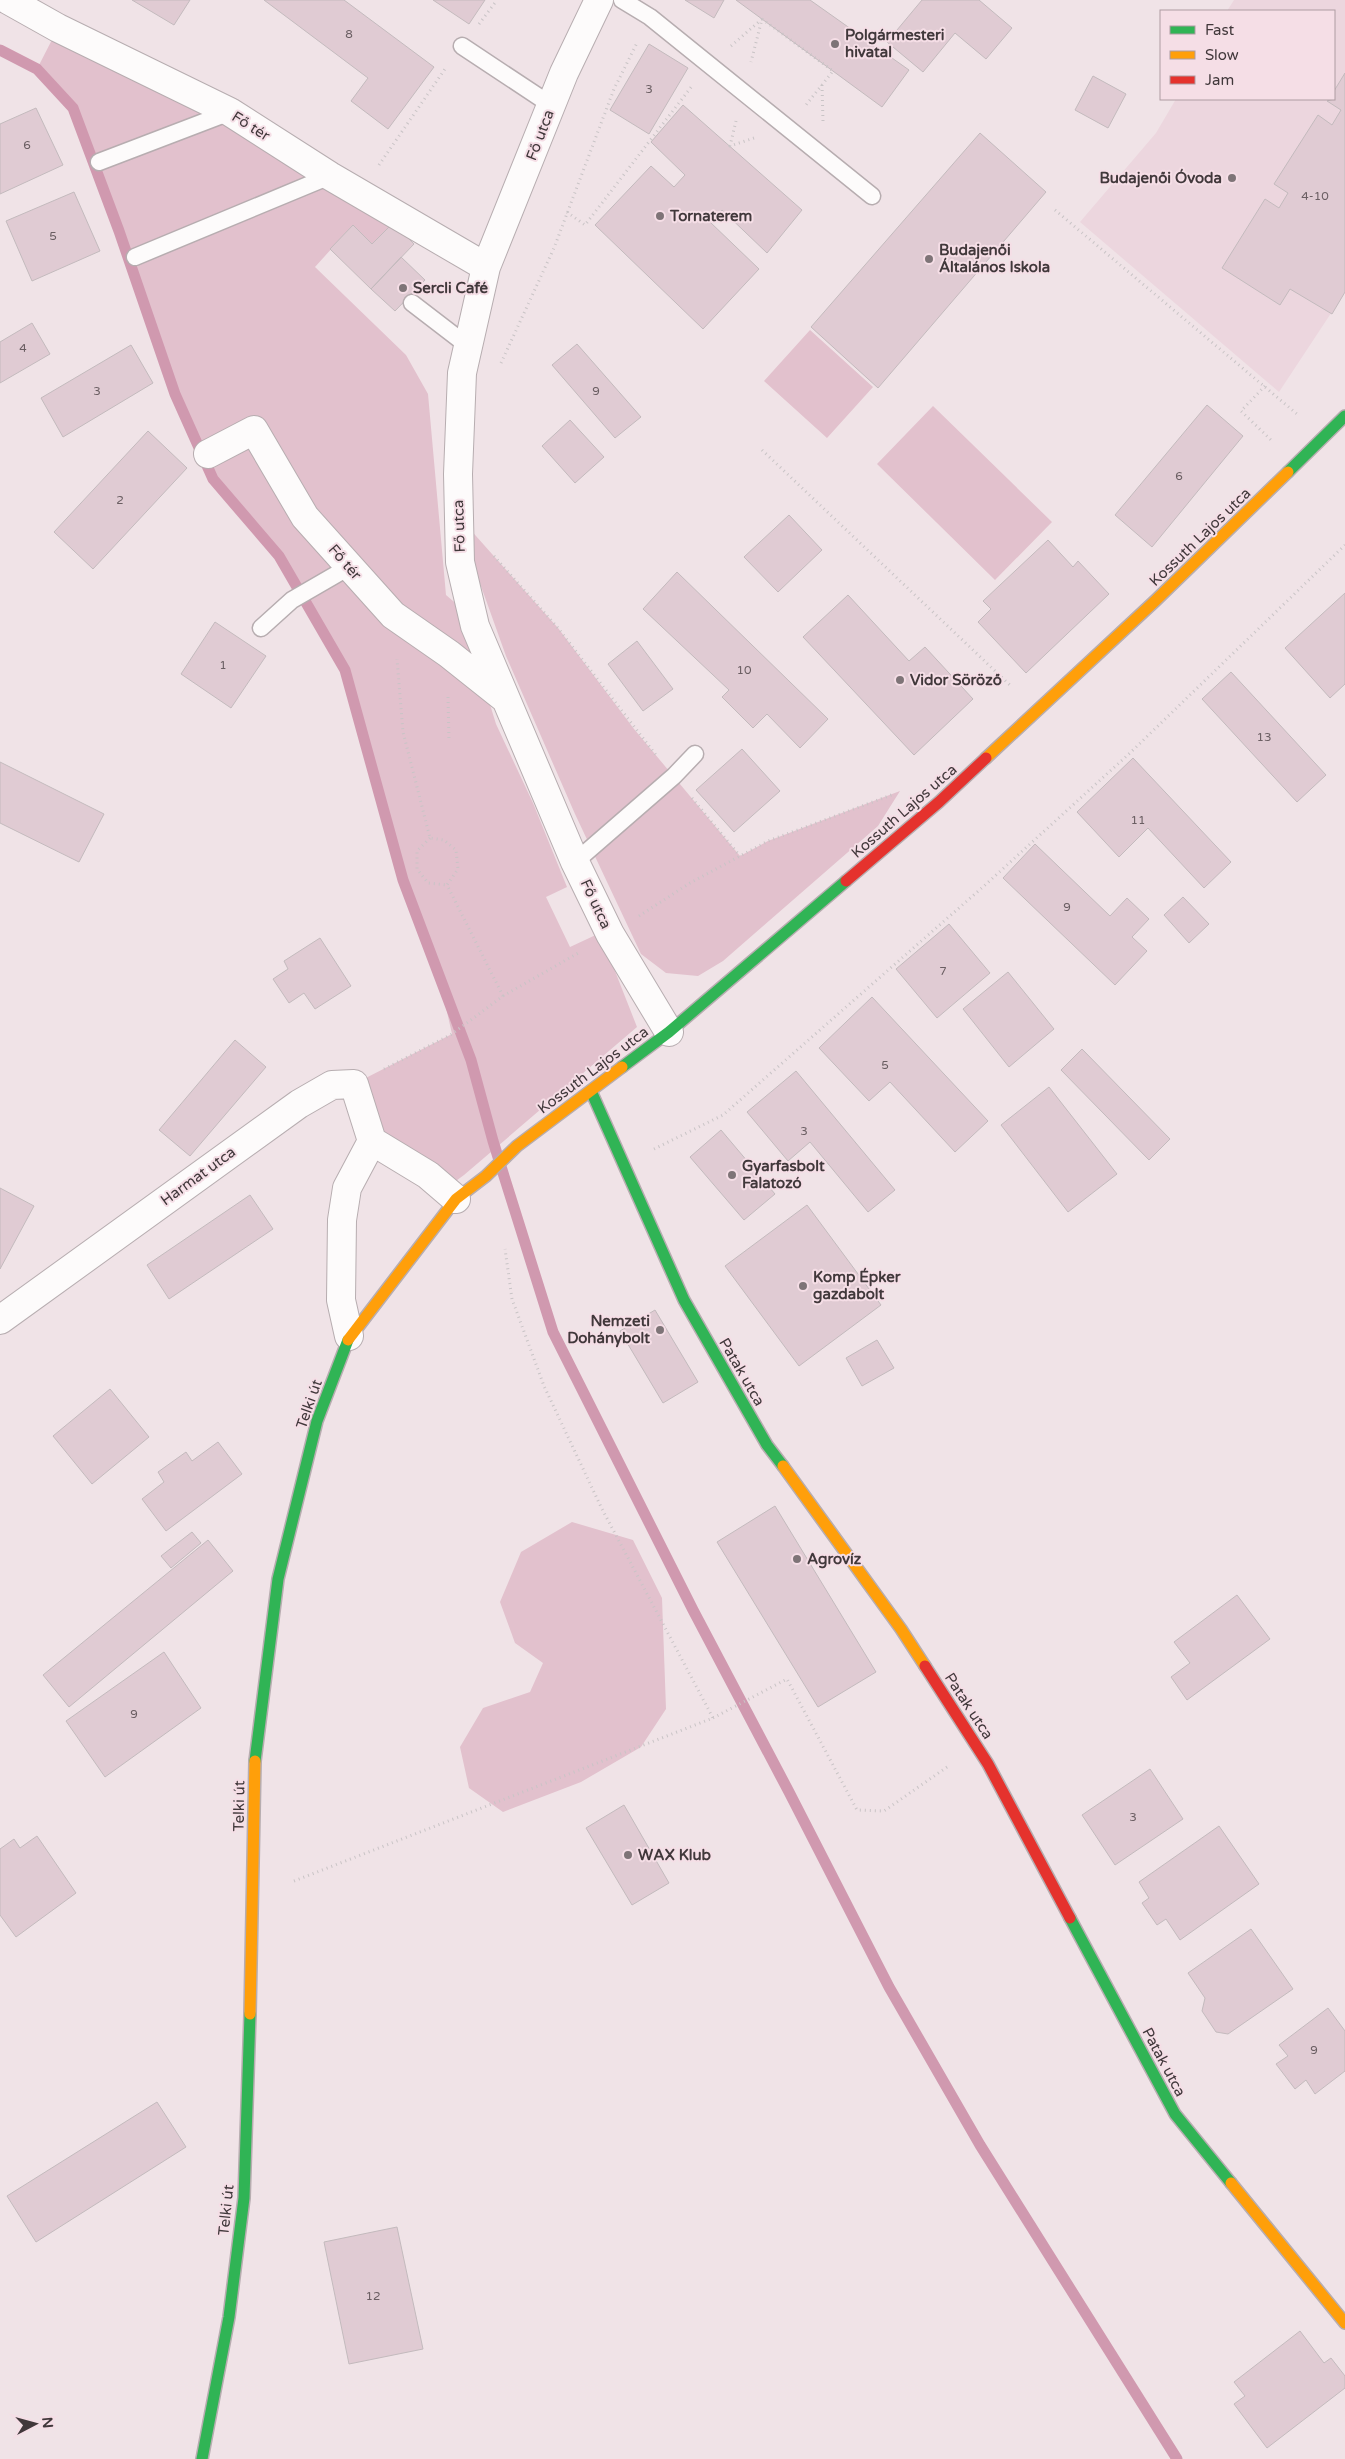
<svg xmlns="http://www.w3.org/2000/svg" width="1345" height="2459" viewBox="0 0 1345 2459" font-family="'Varela Round',sans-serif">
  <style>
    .built { fill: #ecd6de }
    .green { fill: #e2c1cd }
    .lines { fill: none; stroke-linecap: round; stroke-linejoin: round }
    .stream { stroke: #d099af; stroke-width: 11 }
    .building { fill: #e0cbd3; stroke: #c3babd }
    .lane-casing { stroke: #b7adb0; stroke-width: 19 }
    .street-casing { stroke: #b7adb0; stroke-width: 30 }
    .fast-casing { stroke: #b7adb0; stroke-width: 14 }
    .slow-casing { stroke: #b7adb0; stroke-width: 14 }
    .jam-casing { stroke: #b7adb0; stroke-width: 14 }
    .path { stroke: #c9c4c6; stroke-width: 3; stroke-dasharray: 1 4; stroke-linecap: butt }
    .lane { stroke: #fdfbfb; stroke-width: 16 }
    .street { stroke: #fdfbfb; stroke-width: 28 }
    .fast { stroke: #30b455; stroke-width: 11 }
    .slow { stroke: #ff9f0a; stroke-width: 11 }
    .jam { stroke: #e5322d; stroke-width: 11 }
    .poi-dot { fill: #7e7477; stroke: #f5dee6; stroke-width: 2 }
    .labels { text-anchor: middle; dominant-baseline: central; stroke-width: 4; stroke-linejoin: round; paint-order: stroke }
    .number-label { font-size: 12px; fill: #6a5e62 }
    .poi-label { font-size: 15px; font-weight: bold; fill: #41383b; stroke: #f5dee6; text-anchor: start }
    .street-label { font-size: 15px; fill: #41383b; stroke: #f5dee6 }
  </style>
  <rect width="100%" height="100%" fill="#f0e3e7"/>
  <!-- built -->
  <path class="built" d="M1234 0H1345V292L1279 392 1080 222 1156 133 1176 99H1334V11H1227Z"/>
  <!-- green -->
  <path class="green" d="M58 28 230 112 393 223 372 244 353 225 315 267 406 355 428 394 446 595 460 607 496 724 533 803 567 887 546 897 570 947 600 933 637 1027 464 1175 445 1189 372 1141 354 1084 452 1034 438 972 403 880 345 670 279 556 213 479 175 394 119 231 73 109 37 69Z
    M810 330 873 387 827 438 764 381Z
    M933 406 1052 522 995 580 877 464Z
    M468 527 558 628 634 729 740 856 768 841 900 791 878 826 723 961 698 976 666 973 641 954 575 814 506 656 472 561Z
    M572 1522 633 1540 662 1598 666 1709 641 1747 581 1782 503 1812 469 1788 460 1747 483 1708 530 1692 543 1663 515 1643 500 1602 521 1552Z"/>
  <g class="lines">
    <!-- stream -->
    <path class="stream" d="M0 50 37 69 73 108 119 231 175 394 213 479 279 556 345 670 403 880 471 1060 493 1141 553 1332 693 1610 789 1792 889 1987 980 2145 1177 2459"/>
  </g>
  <!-- building -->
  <path class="building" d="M132 0H190L174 25Z
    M264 0H344L434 67 388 129 351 101 368 78Z
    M433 0H485L469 24Z
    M685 0H724L714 18Z
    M736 0H810L909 70 882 107Z
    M922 0H979L1012 28 986 59 955 33 923 72 887 42Z
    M649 44 688 68 649 134 610 110Z
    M1345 73V292L1332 314 1290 289 1280 305 1222 268 1265 199 1279 208 1288 193 1274 184 1318 115 1332 125 1341 110 1327 101 1334 99V91Z
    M1093 76 1126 94 1108 128 1075 110Z
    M683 105 802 210 767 253 722 210 710 222 759 269 703 329 595 225 651 166 674 187 685 175 651 142Z
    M36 108 63 165 0 194V124Z
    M980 133 1046 192 878 388 811 327Z
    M74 192 100 251 32 281 6 221Z
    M393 223 414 244 371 289 330 249 353 225 372 244Z
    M401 257 425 280 395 311 371 289Z
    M32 323 50 354 0 383V342Z
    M577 344 641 417 615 438 552 365Z
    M131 345 153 383 63 437 41 398Z
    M1207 405 1243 436 1152 547 1115 515Z
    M570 420 604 457 575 483 542 446Z
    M148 431 187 468 93 569 54 532Z
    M789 515 822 550 778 592 744 557Z
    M1048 540 1073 567 1078 561 1109 594 1026 673 978 622 991 609 983 601Z
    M677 572 828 719 800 748 767 714 753 728 722 697 729 690 643 609Z
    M1345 593V684L1330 698 1285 648Z
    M848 595 909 661 925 647 973 699 914 755 803 637Z
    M215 622 266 656 231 708 181 674Z
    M637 641 673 689 643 711 608 664Z
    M1231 672 1326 775 1297 802 1202 699Z
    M742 749 780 791 734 832 696 790Z
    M1133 758 1231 862 1204 888 1148 828 1119 857 1077 812Z
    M0 762 104 814 79 862 0 823Z
    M1035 844 1110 916 1127 898 1149 919 1132 937 1147 951 1115 985 1003 878Z
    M1183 897 1209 924 1189 943 1164 915Z
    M949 924 990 973 937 1018 896 969Z
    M320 938 351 986 315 1009 304 993 289 1003 273 979 288 969 284 961Z
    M1008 972 1054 1029 1009 1067 963 1009Z
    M872 997 988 1121 955 1152 890 1082 869 1101 819 1048Z
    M235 1040 266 1067 190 1156 159 1130Z
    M1082 1049 1170 1139 1149 1160 1061 1070Z
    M796 1071 895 1190 868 1212 810 1142 788 1161 747 1112Z
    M1049 1087 1117 1174 1068 1212 1001 1125Z
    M721 1130 775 1194 744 1220 690 1157Z
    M0 1188 34 1206 0 1269Z
    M250 1195 273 1229 169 1299 147 1265Z
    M807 1205 881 1305 799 1366 725 1266Z
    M655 1310 698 1382 663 1403 620 1331Z
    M877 1340 894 1368 862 1386 846 1358Z
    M110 1389 149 1437 92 1484 53 1436Z
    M218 1442 242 1474 166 1531 142 1499 164 1482 158 1472 186 1452 192 1461Z
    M775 1506 876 1672 818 1707 717 1542Z
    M192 1532 201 1543 171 1568 161 1556Z
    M208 1540 233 1571 69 1707 43 1675Z
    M1237 1595 1270 1639 1187 1700 1171 1677 1190 1663 1174 1642Z
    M164 1652 201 1708 105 1777 66 1721Z
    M1150 1769 1183 1819 1115 1865 1082 1815Z
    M624 1805 669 1883 632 1905 586 1828Z
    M1219 1826 1259 1884 1180 1940 1166 1919 1157 1925 1142 1903 1149 1898 1139 1882Z
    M37 1836 76 1893 16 1937 0 1915V1849L14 1839 20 1848Z
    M1251 1929 1293 1989 1228 2034 1216 2032 1202 2011 1205 1998 1188 1973Z
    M1328 2008 1345 2031V2071L1315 2094 1306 2080 1295 2089 1276 2064 1288 2056 1279 2045Z
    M157 2102 186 2147 36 2242 7 2196Z
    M397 2227 423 2349 349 2364 324 2242Z
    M1300 2331 1324 2363 1331 2358 1345 2376V2388L1267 2448 1234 2404 1245 2396 1234 2382Z"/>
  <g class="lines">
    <defs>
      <path id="lane" d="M622 0 650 17 872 196
        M462 46 551 105
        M99 162 230 112
        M135 257 330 176
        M412 303 468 346
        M261 628 292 600 349 567
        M575 862 674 776 695 754"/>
      <path id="street" d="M8 0 58 28 230 112 330 176 486 267
        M599 0 564 73 486 267 462 373 458 474 460 562 475 626 575 862 610 934 669 1032
        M208 454 254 430 305 517 393 615 449 654 503 697
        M0 1320 299 1104 332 1085 354 1084 372 1141 428 1175 456 1199
        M349 1336 341 1300 342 1220 347 1188 372 1141"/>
      <path id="fast" d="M1288 472 1345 416
        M622 1067 669 1032 846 881
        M591 1091 684 1300 767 1445 783 1466
        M255 1761 278 1579 317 1421 348 1340
        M1070 1918 1175 2114 1231 2183
        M202 2459 229 2317 244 2198 250 2014"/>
      <path id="slow" d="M986 758 1155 601 1288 472
        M348 1340 456 1199 486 1176 517 1146 622 1067
        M783 1466 901 1629 925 1666
        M250 2014 255 1761
        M1231 2183 1345 2323"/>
      <path id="jam" d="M846 881 939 802 986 758
        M925 1666 988 1764 1070 1918"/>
    </defs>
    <!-- lane casing -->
    <use href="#lane" class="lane-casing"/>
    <!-- street casing -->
    <use href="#street" class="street-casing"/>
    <!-- fast casing -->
    <use href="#fast" class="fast-casing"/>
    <!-- slow casing -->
    <use href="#slow" class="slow-casing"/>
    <!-- jam casing -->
    <use href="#jam" class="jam-casing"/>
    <!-- path -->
    <path class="path" d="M762 19 833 71 806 105
      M479 24 497 0
      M731 46 762 19 751 62
      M822 85 823 121
      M736 121 730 146 754 138
      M379 165 445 69
      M1055 210 1297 414
      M567 212 585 225 692 86
      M501 363 554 248 614 89 637 43
      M1265 386 1241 411 1271 440
      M762 450 1012 687
      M494 556 558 628 656 755
      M448 697 449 741
      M692 798 740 856
      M430 838 417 851V869L428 883 447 885
      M639 916 690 883 768 841 894 794
      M503 996 580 952
      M384 1069 452 1034 503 996 447 885 458 869 456 850 444 840 430 838 403 732 397 659
      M654 1149 723 1115 984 886 1131 752 1345 545
      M713 1718 787 1679 857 1810 884 1811 950 1765
      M294 1881 713 1718 602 1509 544 1386 512 1299 505 1249"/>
    <!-- lane -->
    <use href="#lane" class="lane"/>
    <!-- street -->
    <use href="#street" class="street"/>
    <!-- fast -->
    <use href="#fast" class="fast"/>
    <!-- slow -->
    <use href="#slow" class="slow"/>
    <!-- jam -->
    <use href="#jam" class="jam"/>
  </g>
  <!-- markers -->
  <g class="poi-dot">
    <circle cx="835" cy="44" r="5"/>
    <circle cx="1232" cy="178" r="5"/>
    <circle cx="660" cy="216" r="5"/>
    <circle cx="929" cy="259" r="5"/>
    <circle cx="403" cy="288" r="5"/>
    <circle cx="900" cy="680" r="5"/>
    <circle cx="732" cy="1175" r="5"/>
    <circle cx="803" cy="1286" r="5"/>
    <circle cx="660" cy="1330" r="5"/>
    <circle cx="797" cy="1559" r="5"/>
    <circle cx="628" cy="1855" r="5"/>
  </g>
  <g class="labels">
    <!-- number labels -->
    <g class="number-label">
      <text x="349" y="34">8</text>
      <text x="649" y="89">3</text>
      <text x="27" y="145">6</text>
      <text x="1315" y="196">4-10</text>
      <text x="53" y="236">5</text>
      <text x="23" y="348">4</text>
      <text x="97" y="391">3</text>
      <text x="596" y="391">9</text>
      <text x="1179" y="476">6</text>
      <text x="120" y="500">2</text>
      <text x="223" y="665">1</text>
      <text x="744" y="670">10</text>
      <text x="1264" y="737">13</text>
      <text x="1138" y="820">11</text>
      <text x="1067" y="907">9</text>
      <text x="943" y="971">7</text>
      <text x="885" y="1065">5</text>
      <text x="804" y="1131">3</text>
      <text x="134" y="1714">9</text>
      <text x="1133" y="1817">3</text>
      <text x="1314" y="2050">9</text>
      <text x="373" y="2296">12</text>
    </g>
    <!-- poi labels -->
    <g class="poi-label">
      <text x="845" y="35">Polgármesteri<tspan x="845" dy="17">hivatal</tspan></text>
      <text x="1222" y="178" text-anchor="end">Budajenői Óvoda</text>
      <text x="670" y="216">Tornaterem</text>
      <text x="939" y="250">Budajenői<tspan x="939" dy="17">Általános Iskola</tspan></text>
      <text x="413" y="288">Sercli Café</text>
      <text x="910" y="680">Vidor Söröző</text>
      <text x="742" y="1166">Gyarfasbolt<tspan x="742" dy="17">Falatozó</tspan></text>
      <text x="813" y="1277">Komp Épker<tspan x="813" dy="17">gazdabolt</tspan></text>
      <text x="650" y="1321" text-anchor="end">Nemzeti<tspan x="650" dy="17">Dohánybolt</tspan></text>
      <text x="807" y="1559">Agrovíz</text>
      <text x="638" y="1855">WAX Klub</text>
    </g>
    <!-- street labels -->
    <g class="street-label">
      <text transform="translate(251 126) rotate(32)">Fő tér</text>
      <text transform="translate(540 135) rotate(-69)">Fő utca</text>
      <text transform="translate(459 526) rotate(-92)">Fő utca</text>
      <text transform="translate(1200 537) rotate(-44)">Kossuth Lajos utca</text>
      <text transform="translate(345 562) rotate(49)">Fő tér</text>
      <text transform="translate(904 811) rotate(-41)">Kossuth Lajos utca</text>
      <text transform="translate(596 904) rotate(65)">Fő utca</text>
      <text transform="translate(593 1070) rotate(-37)">Kossuth Lajos utca</text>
      <text transform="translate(198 1176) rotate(-36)">Harmat utca</text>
      <text transform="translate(742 1372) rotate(60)">Patak utca</text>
      <text transform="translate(309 1404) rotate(-71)">Telki út</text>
      <text transform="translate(969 1706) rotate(57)">Patak utca</text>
      <text transform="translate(239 1806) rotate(-89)">Telki út</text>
      <text transform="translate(1164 2062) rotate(62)">Patak utca</text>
      <text transform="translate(226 2210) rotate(-84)">Telki út</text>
    </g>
  </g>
  <!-- legend -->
  <rect x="1160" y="10" width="175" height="90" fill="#f5dee6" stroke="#ad9ca2"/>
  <rect x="1170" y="26" width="25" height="8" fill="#30b455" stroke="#ad9ca2"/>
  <text x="1205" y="35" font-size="15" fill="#41383b">Fast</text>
  <rect x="1170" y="51" width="25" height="8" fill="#ff9f0a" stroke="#ad9ca2"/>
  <text x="1205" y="60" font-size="15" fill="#41383b">Slow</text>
  <rect x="1170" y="76" width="25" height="8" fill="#e5322d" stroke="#ad9ca2"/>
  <text x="1205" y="85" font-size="15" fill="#41383b">Jam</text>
  <!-- north arrow -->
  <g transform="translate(35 2424) rotate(84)" stroke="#f5dee6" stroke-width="4" paint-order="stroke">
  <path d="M0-4L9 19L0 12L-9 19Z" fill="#41383b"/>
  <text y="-8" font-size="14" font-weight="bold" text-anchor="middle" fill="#41383b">N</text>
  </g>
</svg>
